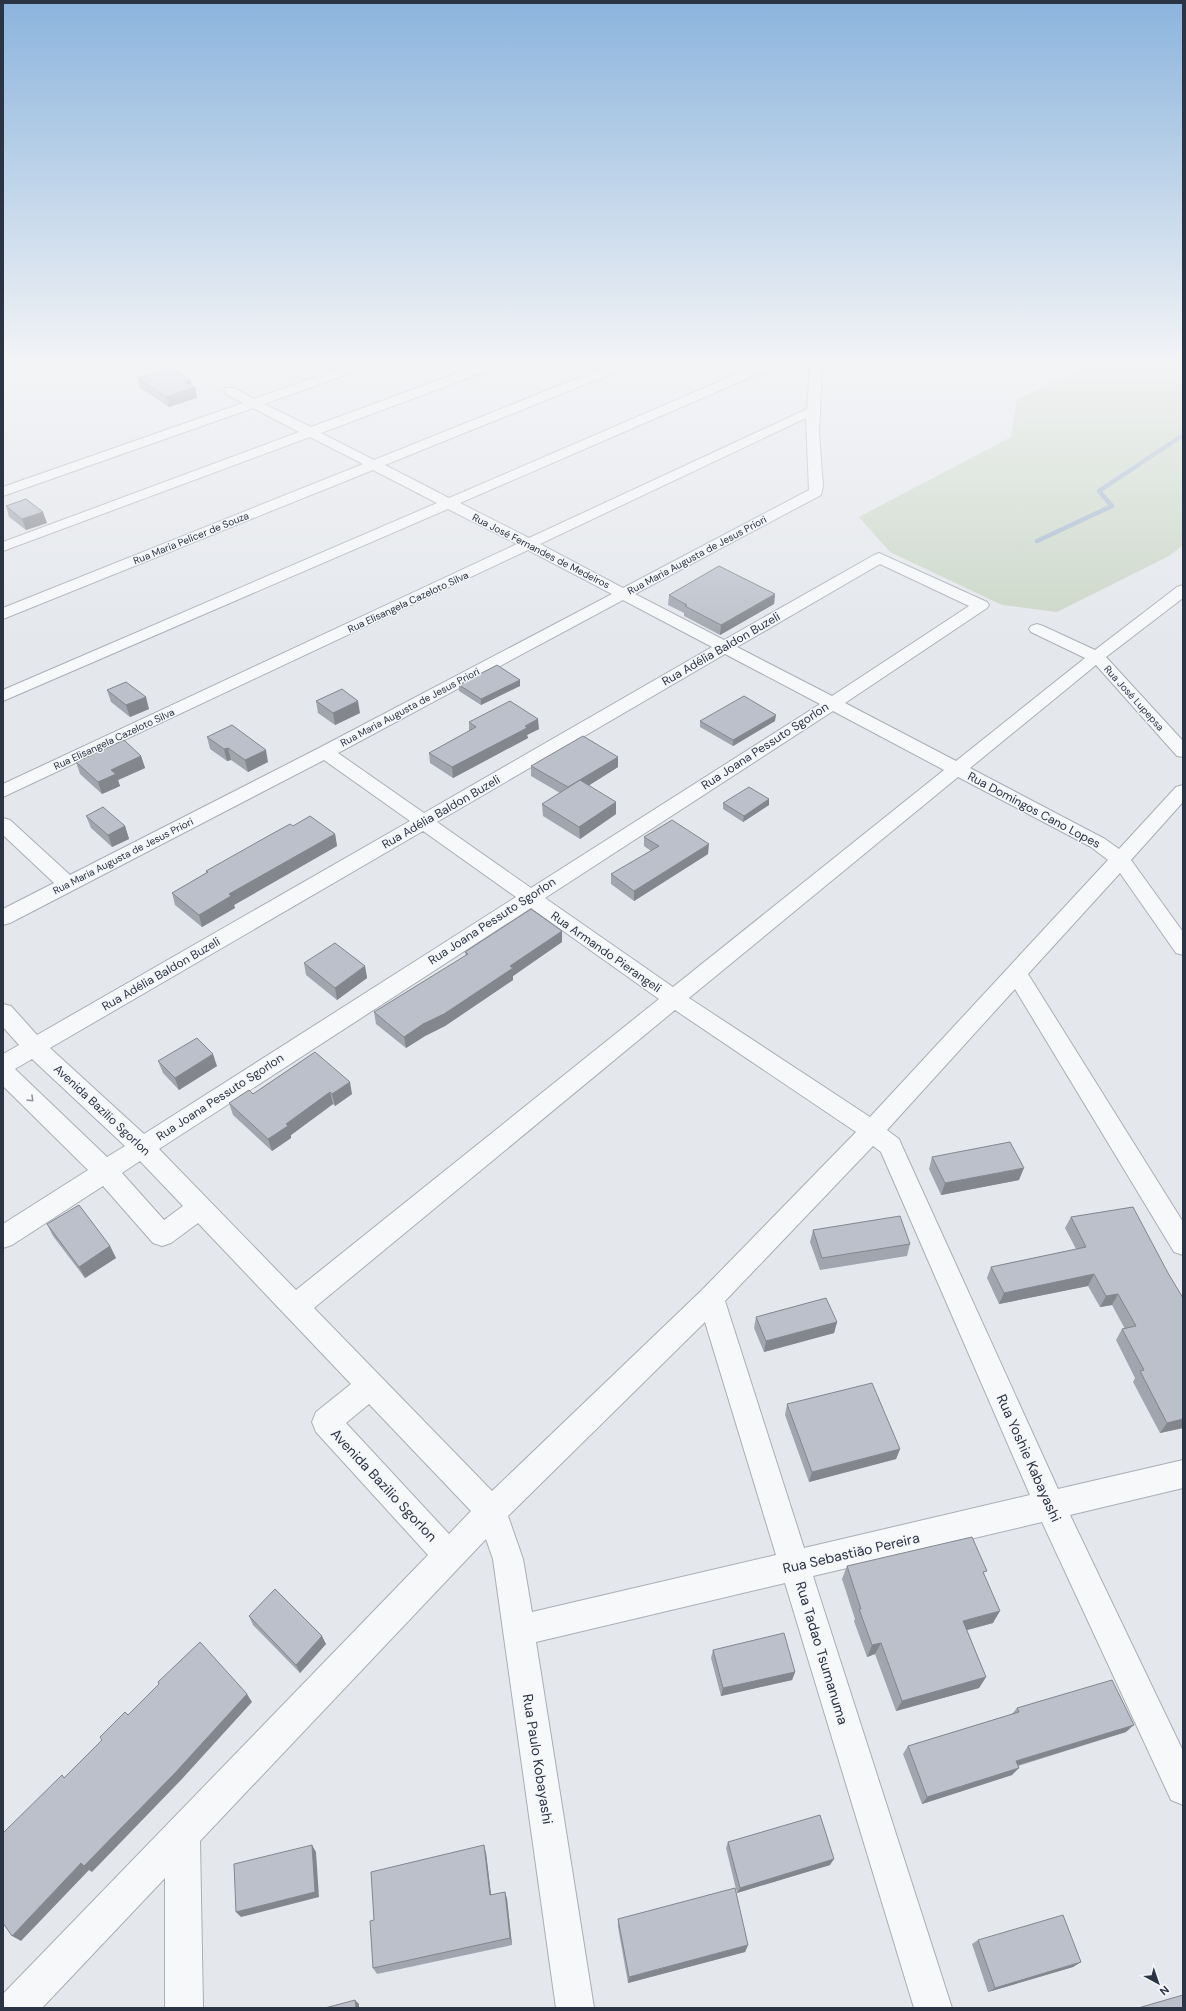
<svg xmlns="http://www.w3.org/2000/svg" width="1186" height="2011" viewBox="0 0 1186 2011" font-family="'DM Sans',sans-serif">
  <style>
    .green { fill: #c9d6c5 }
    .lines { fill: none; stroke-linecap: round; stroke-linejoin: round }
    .stream { stroke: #9fb4cc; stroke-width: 4.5 }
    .minor-casing { stroke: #a9aeb7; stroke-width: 2 }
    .minor { fill: #f7f8fa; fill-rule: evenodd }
    .wall { fill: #a1a5ae }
    .shaded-wall { fill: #83868d }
    .building { fill: #bbc0ca; stroke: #83868d }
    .oneway { stroke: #9196a0 }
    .labels { text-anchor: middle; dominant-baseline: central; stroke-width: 3; stroke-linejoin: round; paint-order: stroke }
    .far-street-label { font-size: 10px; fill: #2b3445; stroke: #f4f6f9 }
    .street-label { font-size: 12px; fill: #2b3445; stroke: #f4f6f9 }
    .near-street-label { font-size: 14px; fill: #2b3445; stroke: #f4f6f9 }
  </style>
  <rect width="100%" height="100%" fill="#e4e7ec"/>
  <!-- green -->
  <path class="green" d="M3 364H41L3 376Z
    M1093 364H1183V545L1169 556 1057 612 1002 605 890 552 859 517 1011 437 1017 399Z"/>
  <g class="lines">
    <!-- stream -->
    <path class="stream" d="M1037 541 1112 506 1099 491 1183 435"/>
    <defs>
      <path id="minor" d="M352 364H370L368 367 264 404 311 427 482 364H499L497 367 321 433 374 460 613 364H630L628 367 385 465 449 498 760 364H776L774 367 460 503 529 538 807 409 810 368 804 364H821L822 366 819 433 823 486 821 495 635 594 724 640 874 555 879 553 987 602 989 605 987 608 845 703 956 761 1085 658 1031 632 1029 629 1031 626 1037 624 1043 626 1095 650 1177 587 1183 585V598L1106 657 1183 741V757L1177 756 1096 665 970 768 1105 839 1119 849 1176 787 1183 785V802L1131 860 1183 932V955L1176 953 1120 873 1028 974 1183 1222V1255L1174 1252 1015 989 887 1130 899 1139 902 1146 1058 1489 1183 1460V1488L1070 1515 1183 1751V1805L1171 1800 1042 1522 813 1576 952 2008H914L785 1583 536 1642 594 2008H556L493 1559 486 1539 200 1841 203 2008H165V1878L42 2008H3V1994L428 1555 316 1432 312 1422 316 1412 351 1384 198 1223 171 1243 162 1246 153 1243 103 1186 12 1245 3 1248V1224L88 1170 3 1086V1054L19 1045 3 1027V1004L11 1006 37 1035 410 821 324 760 10 923 3 925V909L54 883 3 835V818L10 820 70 875 319 748 612 594 528 550 3 797V784L517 544 448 509 3 701V690L437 503 373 470 3 619V608L363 464 310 437 3 551V542L299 432 253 408 3 496V487L243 403 226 394 224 391 226 388H234L254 399ZM806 418 809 490 623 588 540 544ZM880 564 969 606 832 696 737 647ZM623 600 712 647 424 813 338 753ZM725 654 820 704 531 888 437 822ZM833 711 944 770 673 987 545 898ZM958 777 1091 847 1108 860 870 1117 689 998ZM423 831 516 897 144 1134 50 1048ZM531 908 659 999 296 1290 159 1149ZM675 1010 856 1132 702 1290 492 1491 314 1308ZM32 1059 125 1146 107 1157 15 1069ZM873 1146 881 1152 1030 1495 804 1548 725 1301ZM140 1161 183 1206 164 1220 122 1173ZM705 1322 776 1555 532 1612 523 1559 508 1516ZM369 1404 471 1511 449 1534 346 1423Z"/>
    </defs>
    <!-- minor casing -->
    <use href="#minor" class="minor-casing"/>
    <!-- minor -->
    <use href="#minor" class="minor"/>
  </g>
  <!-- wall -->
  <path class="wall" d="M138 378 190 380 191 385 195 387 197 398 169 407 140 388Z
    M6 506 47 523 26 530 9 517Z
    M775 594 774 604 720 635 684 616V613L668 605 669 595Z
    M459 685 520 686 481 705 459 691Z
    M107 690 149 709 130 717 111 702Z
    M316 701 360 713 335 725 318 713Z
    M700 721H775L733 746 700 727Z
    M469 722 539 729 527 735 528 738 453 778 430 763 429 753 469 731Z
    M207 737 268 762 248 772 231 760 227 761 210 749Z
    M141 756 145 768 118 780 120 786 102 794 80 774 76 762Z
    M531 766 618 767 588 786 616 814 580 839 543 816 542 804 560 793 531 776Z
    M723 803 769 805 743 822 723 809Z
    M86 816 125 826 129 839 112 847 91 828Z
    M293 826 335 834 337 846 234 905 235 908 202 927 175 905 172 893 206 873V871Z
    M644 837 708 854 634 901 611 884V874L651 851 644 846Z
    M562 942 513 976V980L445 1026 425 1036 406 1048 376 1024 374 1012 466 956 465 952Z
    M304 963 365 966 367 978 337 1000 306 975Z
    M315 1052 352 1094 335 1106 333 1104 291 1135V1138L272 1151 233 1115 229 1103 253 1094Z
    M158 1061 217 1066 179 1090 163 1073Z
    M932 1157 1019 1180 941 1195 929 1169Z
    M1133 1207 1183 1428 1160 1433 1133 1382 1135 1378 1116 1340 1122 1329H1125L1112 1305 1100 1307 1088 1286 999 1304 987 1278 991 1267 1076 1249 1065 1228 1071 1217Z
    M47 1224 110 1246 116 1258 85 1278 53 1236Z
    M813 1230 910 1244 907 1256 820 1270 810 1242Z
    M756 1317 837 1322 834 1333 764 1352 754 1328Z
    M787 1404 900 1449 896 1459 809 1482 785 1415Z
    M847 1566 984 1575 993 1623 967 1630 986 1677 979 1688 896 1711 875 1654 867 1657 854 1621 855 1619 842 1579Z
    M249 1616 326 1644 300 1673 253 1625Z
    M713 1650 795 1672 792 1680 721 1696 711 1658Z
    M1017 1708 1126 1732 1018 1766 1012 1775 922 1804 903 1754 908 1746 1012 1714Z
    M728 1842 830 1865 737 1893 726 1848Z
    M486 1853 491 1895 505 1892 507 1899 512 1945 377 1974 373 1968 374 1920Z
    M618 1919 748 1945 745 1952 628 1983 618 1927Z
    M978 1940 1081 1962 1073 1967 988 1992 972 1944Z"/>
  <!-- shaded-wall -->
  <path class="shaded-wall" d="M190 380 192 388 195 387 197 398 169 407 166 397 185 382Z
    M43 512 47 523 26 530 22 519Z
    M775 594 774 604 720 635 721 625Z
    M520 680V686L481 705V699Z
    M146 697 149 709 130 717 126 705Z
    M358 701 360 713 335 725 333 713Z
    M776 715 775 721 733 746V740Z
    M538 719 539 729 527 735 528 738 453 778 452 767Z
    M228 748 231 760 227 761 224 749Z
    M266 750 268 762 248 772 245 760Z
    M141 756 145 768 118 780 120 786 102 794 98 782 111 770Z
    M618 757V767L569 798 568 787Z
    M769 799V805L743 822 744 816Z
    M616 802V814L580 839 579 827Z
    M125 826 129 839 112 847 108 835Z
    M335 834 337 846 234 905 235 908 202 927 199 915 229 894Z
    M709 844 708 854 634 901V891Z
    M562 931V942L513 976V980L445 1026 425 1036 406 1048 404 1037 510 966Z
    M365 966 367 978 337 1000 335 988Z
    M213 1054 217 1066 179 1090 175 1078Z
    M350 1082 352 1094 335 1106 332 1094Z
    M330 1092 333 1104 291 1135V1138L272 1151 268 1139 286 1124Z
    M1024 1168 1019 1180 941 1195 945 1183Z
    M110 1246 116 1258 85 1278 79 1267Z
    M1094 1274 1088 1286 999 1304 1004 1293Z
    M1118 1294 1112 1305 1100 1307 1106 1296Z
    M837 1322 834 1333 764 1352 766 1341Z
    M1183 1419V1428L1160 1433 1167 1423Z
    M900 1449 896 1459 809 1482 812 1472Z
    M1000 1611 993 1623 956 1633 963 1621Z
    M322 1636 326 1644 300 1673 296 1665Z
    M881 1643 875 1654 867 1657 872 1645Z
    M795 1672 792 1680 721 1696 723 1688Z
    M986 1677 979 1688 896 1711 902 1701Z
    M247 1694 252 1702 181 1780 92 1872 89 1870 21 1941 12 1936 81 1863Z
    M1134 1725 1126 1732 1009 1768 1016 1761Z
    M1019 1768 1012 1775 922 1804 927 1797Z
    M312 1845 316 1852 319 1897 241 1917 236 1912Z
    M484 1845 486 1853 492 1902 490 1895Z
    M834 1859 830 1865 737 1893 740 1888Z
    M505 1892 507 1899 512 1945 510 1938Z
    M748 1945 745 1952 628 1983 629 1977Z
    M1081 1962 1073 1967 988 1992 995 1988Z
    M355 2000 359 2004V2008H356Z"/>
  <!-- building -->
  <path class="building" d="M171 368 190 380 185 382 195 387 166 397 138 378Z
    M26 499 43 512 22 519 6 506Z
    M719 566 775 594 721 625 685 606 687 605 669 595Z
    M497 665 520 680 481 699 459 685Z
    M126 682 146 697 126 705 107 690Z
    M342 689 358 701 333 713 316 701Z
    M744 696 776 715 733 740 700 721Z
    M510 701 538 719 525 726 527 728 452 767 429 753 476 727 469 722Z
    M232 725 266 750 245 760 228 748 224 749 207 737Z
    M583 736 618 757 568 787 531 766Z
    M124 740 141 756 111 770 116 774 98 782 76 762Z
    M580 780 616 802 579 827 542 804Z
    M749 787 769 799 744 816 723 803Z
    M103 807 125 826 108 835 86 816Z
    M310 816 335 834 229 894 231 896 199 915 172 893 208 872 206 871 270 835 290 824 293 826Z
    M672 820 709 844 634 891 611 874 659 846 644 837Z
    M531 909 562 931 510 966 513 968 444 1014 423 1024 404 1037 374 1012 468 954 465 952Z
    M335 943 365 966 335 988 304 963Z
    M197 1038 213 1054 175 1078 158 1061Z
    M315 1052 350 1082 332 1094 330 1092 286 1124 288 1126 268 1139 229 1103 249 1090 253 1094Z
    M1010 1142 1024 1168 945 1183 932 1157Z
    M79 1205 110 1246 79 1267 47 1224Z
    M1133 1207 1168 1273 1183 1298V1419L1167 1423 1140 1371 1144 1370 1122 1329 1136 1326 1118 1294 1106 1296 1094 1274 1004 1293 991 1267 1086 1247 1071 1217Z
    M900 1216 910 1244 822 1258 813 1230Z
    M826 1298 837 1322 766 1341 756 1317Z
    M872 1383 900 1449 812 1472 787 1404Z
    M972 1537 987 1571 983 1572 1000 1611 963 1621 986 1677 902 1701 881 1643 872 1645 859 1609H861L847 1566Z
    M275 1589 322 1636 296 1665 249 1616Z
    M784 1633 795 1672 723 1688 713 1650Z
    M200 1642 247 1694 175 1773 84 1866 81 1863 12 1936 3 1923V1833L62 1775 64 1778 102 1740 100 1737 125 1712 128 1715 159 1684 158 1682Z
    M1112 1680 1134 1725 1016 1761 1019 1768 927 1797 908 1746 1019 1712 1017 1708Z
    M820 1815 834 1859 740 1888 728 1842Z
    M312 1845 315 1892 236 1912 234 1864Z
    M484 1845 490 1895 505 1892 510 1938 373 1968 370 1921 374 1920 371 1872Z
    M735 1888 748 1945 629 1977 618 1919Z
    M1063 1915 1081 1962 995 1988 978 1940Z
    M1183 1995V2008H1138Z
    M355 2000 356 2008H325Z"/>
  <!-- one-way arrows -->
  <defs><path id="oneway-chevron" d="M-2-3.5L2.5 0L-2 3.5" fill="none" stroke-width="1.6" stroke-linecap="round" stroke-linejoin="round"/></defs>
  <use class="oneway" href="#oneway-chevron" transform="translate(31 1099) rotate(44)"/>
  <!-- sky -->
  <linearGradient id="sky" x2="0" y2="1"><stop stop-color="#8bb4dd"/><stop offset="0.56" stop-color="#f3f4f6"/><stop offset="1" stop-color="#f3f4f6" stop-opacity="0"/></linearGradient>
  <rect width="1186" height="646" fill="url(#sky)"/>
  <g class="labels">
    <!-- far-street labels -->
    <g class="far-street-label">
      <text transform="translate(191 538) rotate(-22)">Rua Maria Pelicer de Souza</text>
      <text transform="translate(541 551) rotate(27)">Rua José Fernandes de Medeiros</text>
      <text transform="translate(697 555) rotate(-28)">Rua Maria Augusta de Jesus Priori</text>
      <text transform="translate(408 602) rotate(-25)">Rua Elisangela Cazeloto Silva</text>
      <text transform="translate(1134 698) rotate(48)">Rua José Lupepsa</text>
      <text transform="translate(410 707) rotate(-28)">Rua Maria Augusta de Jesus Priori</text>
      <text transform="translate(114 739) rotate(-25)">Rua Elisangela Cazeloto Silva</text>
      <text transform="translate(123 856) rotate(-27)">Rua Maria Augusta de Jesus Priori</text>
    </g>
    <!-- street labels -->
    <g class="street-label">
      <text transform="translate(721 649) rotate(-30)">Rua Adélia Baldon Buzeli</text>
      <text transform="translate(765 746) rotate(-33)">Rua Joana Pessuto Sgorlon</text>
      <text transform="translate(1034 810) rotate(28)">Rua Domingos Cano Lopes</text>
      <text transform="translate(441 812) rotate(-30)">Rua Adélia Baldon Buzeli</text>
      <text transform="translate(492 921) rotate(-33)">Rua Joana Pessuto Sgorlon</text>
      <text transform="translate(606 952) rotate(35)">Rua Armando Pierangeli</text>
      <text transform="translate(161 974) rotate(-30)">Rua Adélia Baldon Buzeli</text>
      <text transform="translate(220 1097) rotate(-33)">Rua Joana Pessuto Sgorlon</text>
      <text transform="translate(102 1110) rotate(43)">Avenida Bazilio Sgorlon</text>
    </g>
    <!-- near-street labels -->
    <g class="near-street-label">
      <text transform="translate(1029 1458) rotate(66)">Rua Yoshie Kabayashi</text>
      <text transform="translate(384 1485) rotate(47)">Avenida Bazilio Sgorlon</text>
      <text transform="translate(851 1553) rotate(-13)">Rua Sebastião Pereira</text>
      <text transform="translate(822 1653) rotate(73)">Rua Tadao Tsumanuma</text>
      <text transform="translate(538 1759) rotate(81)">Rua Paulo Kobayashi</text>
    </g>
  </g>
  <!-- border -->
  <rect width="1186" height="2011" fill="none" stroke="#2b3445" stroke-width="8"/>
  <!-- north arrow -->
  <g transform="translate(1158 1983) rotate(140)" stroke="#f4f6f9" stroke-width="3" paint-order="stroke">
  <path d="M0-3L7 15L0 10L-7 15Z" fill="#2b3445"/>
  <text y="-6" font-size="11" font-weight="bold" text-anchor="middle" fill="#2b3445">N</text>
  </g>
</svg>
